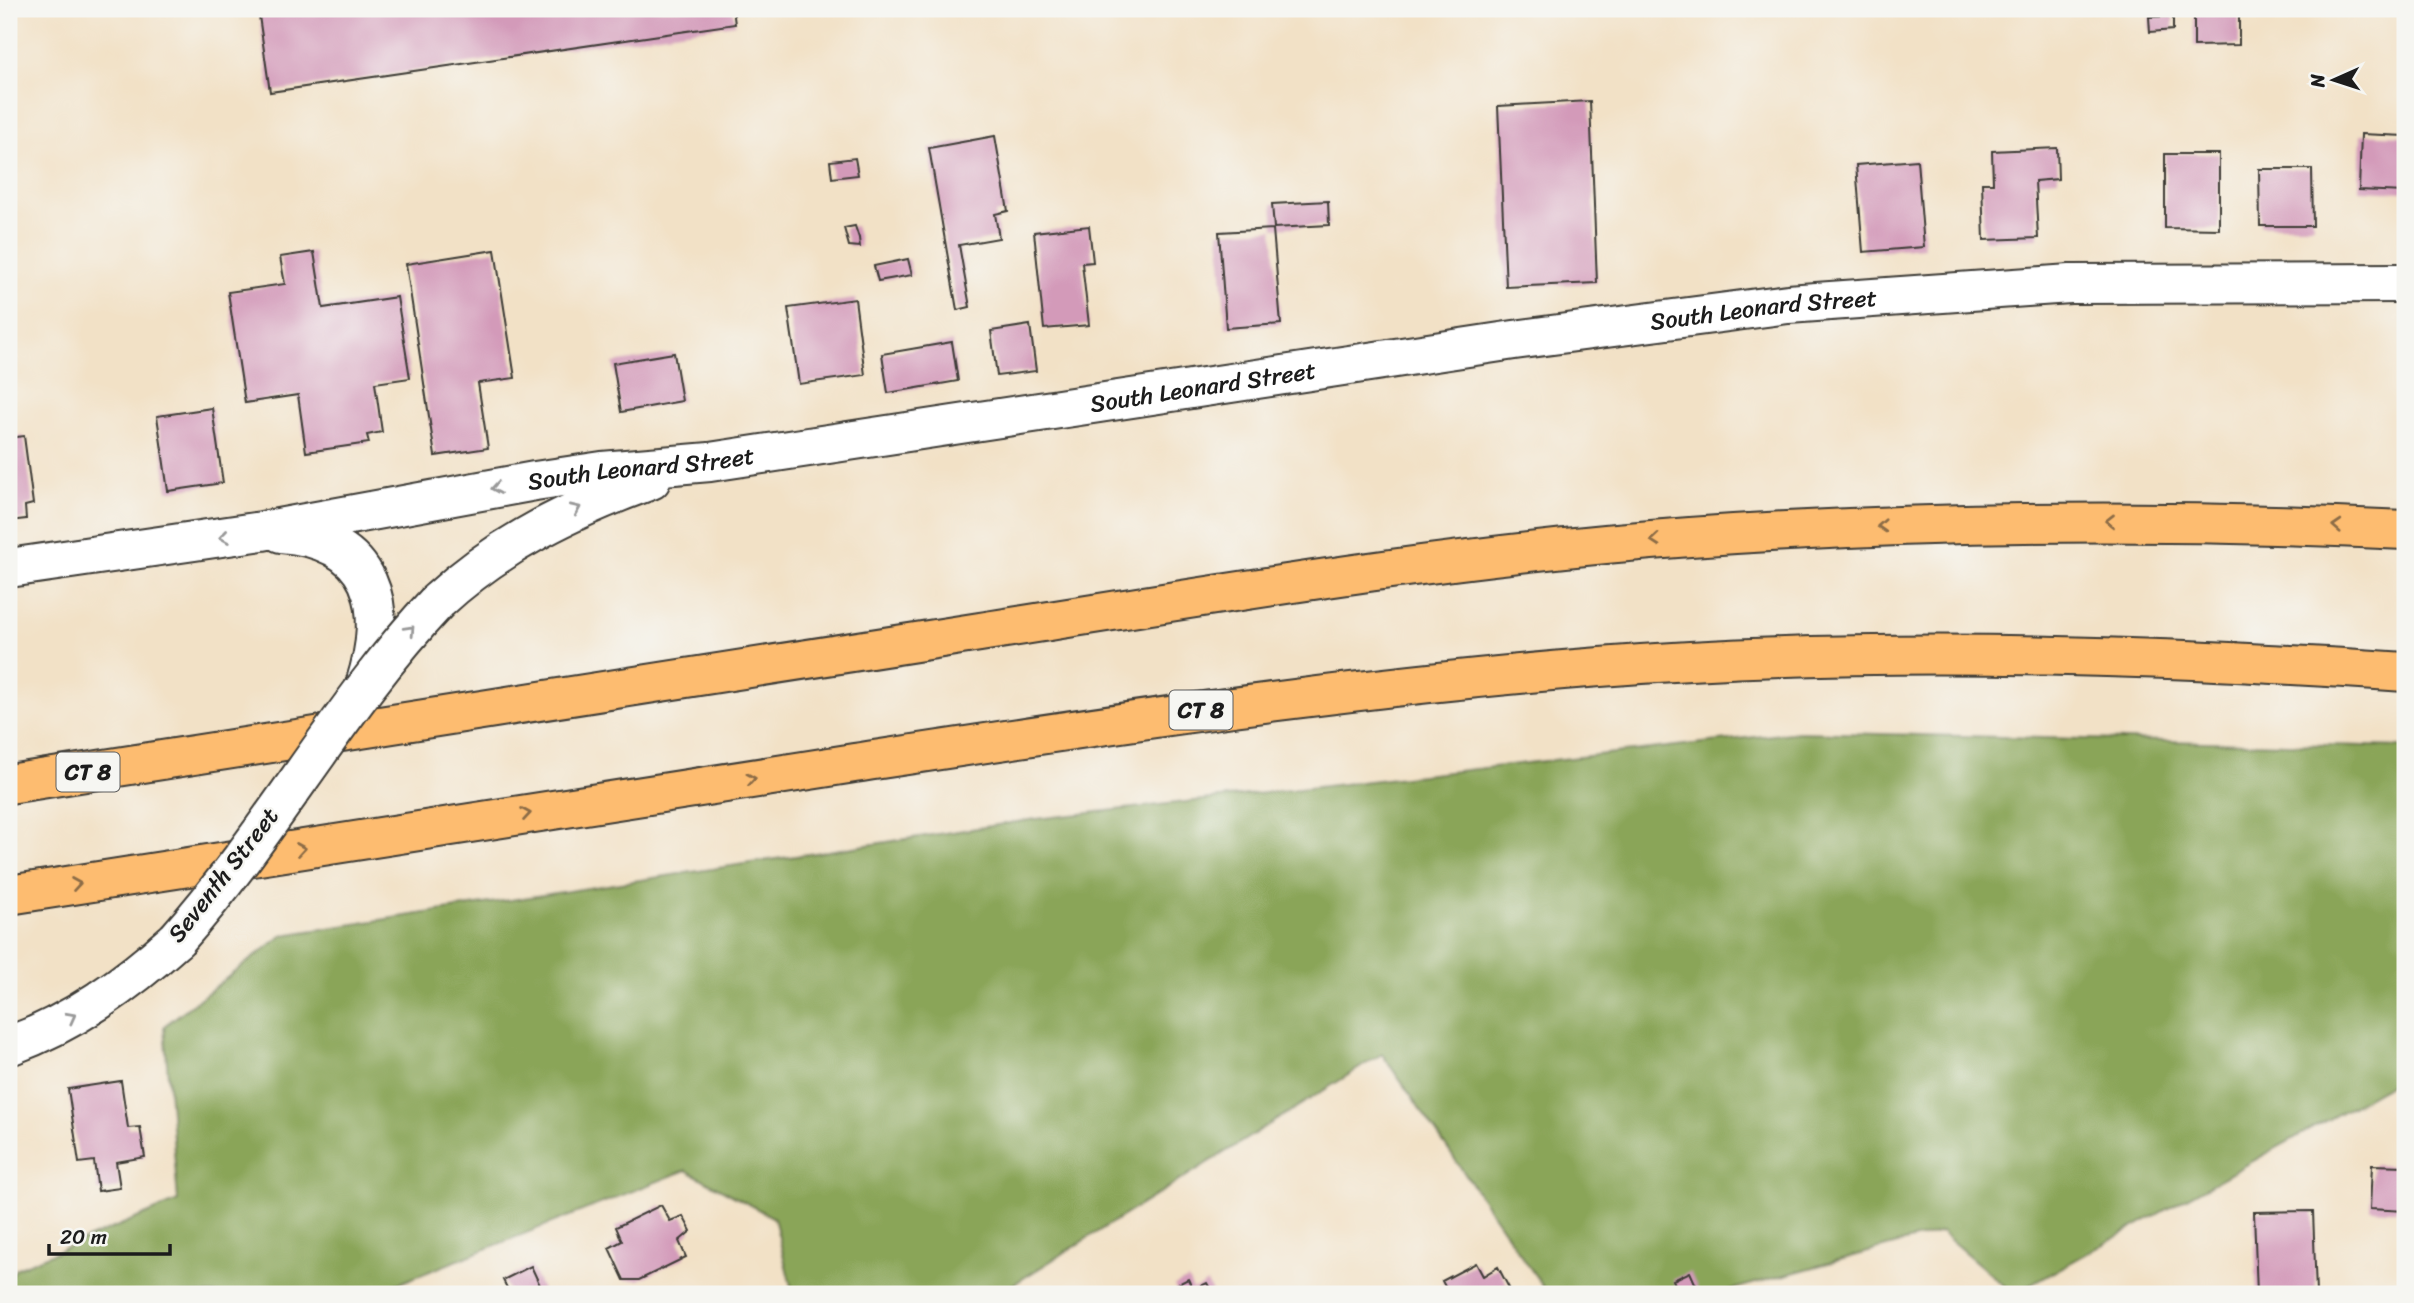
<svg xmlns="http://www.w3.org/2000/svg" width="2414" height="1303" viewBox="0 0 2414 1303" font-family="Sriracha,sans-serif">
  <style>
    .forest { fill: #8aa558; stroke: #53603a; stroke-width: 2 }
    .building { fill: #d39ab9 }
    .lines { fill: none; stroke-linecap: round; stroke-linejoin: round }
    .minor-casing { stroke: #3c3a36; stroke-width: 42 }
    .highway-casing { stroke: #3c3a36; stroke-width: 42 }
    .minor { stroke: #fff; stroke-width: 38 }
    .highway { stroke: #fdbc6f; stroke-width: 38 }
    .minor-bridge-casing { stroke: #3c3a36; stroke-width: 42; stroke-linecap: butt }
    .minor-bridge { stroke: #fff; stroke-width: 38 }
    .oneway { stroke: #999 }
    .oneway2 { stroke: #8c6c46 }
    .labels { text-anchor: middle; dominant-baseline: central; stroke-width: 5; stroke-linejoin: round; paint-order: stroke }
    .shield { fill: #f6f6f2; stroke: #5d5d5c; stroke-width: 2 }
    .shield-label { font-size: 23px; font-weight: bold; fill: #1c1c1c }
    .street-label { font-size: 24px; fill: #1c1c1c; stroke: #f6f6f2 }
  </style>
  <rect width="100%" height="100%" fill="#f6f6f2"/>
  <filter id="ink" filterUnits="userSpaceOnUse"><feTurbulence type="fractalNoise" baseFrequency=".0143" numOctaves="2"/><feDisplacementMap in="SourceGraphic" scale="14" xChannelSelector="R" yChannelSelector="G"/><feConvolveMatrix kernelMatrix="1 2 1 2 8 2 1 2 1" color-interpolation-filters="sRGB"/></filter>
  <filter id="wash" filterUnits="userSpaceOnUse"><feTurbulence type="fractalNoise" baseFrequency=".00686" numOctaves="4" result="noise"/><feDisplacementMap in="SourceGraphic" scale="28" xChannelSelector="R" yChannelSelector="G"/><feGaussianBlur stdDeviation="1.57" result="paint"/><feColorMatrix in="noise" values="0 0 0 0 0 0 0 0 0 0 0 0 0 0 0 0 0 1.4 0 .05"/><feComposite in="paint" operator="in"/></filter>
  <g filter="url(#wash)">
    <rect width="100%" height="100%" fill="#f2e1c6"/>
    <!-- forest -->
    <path class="forest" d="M1799 732 2405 747V1088L2399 1080 2014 1294 1941 1232 1716 1294H1548L1382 1054 998 1294H793L774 1218 686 1170 372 1294H9V1278L17 1268 178 1201 164 1026 283 935 1036 819Z"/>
    <g id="blocks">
      <!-- building -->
      <path class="building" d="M258 9H733L735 24 270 92Z
        M2194 9H2239V45L2194 46Z
        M2173 16V30L2150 32 2149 17Z
        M1590 101 1597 283 1506 287 1498 106Z
        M2361 134 2405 136V192L2359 190Z
        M995 136 1008 211 995 214 999 238 959 245 970 307 957 310 929 148Z
        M2057 148 2058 179 2035 181 2038 238 1984 240 1982 183H1993L1992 151Z
        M2165 154H2219V229L2165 228Z
        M855 158 858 175 832 178 830 161Z
        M1917 160 1924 247 1863 252 1856 165Z
        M2259 169H2312L2313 226H2260Z
        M1328 201 1329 225 1274 228 1272 204Z
        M855 226 859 238 860 247 849 246 844 228Z
        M1089 226 1093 262 1082 263 1089 325 1044 329 1034 232Z
        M1273 229 1281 324 1226 328 1219 232Z
        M495 250 515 378 478 383 488 448 435 456 406 264Z
        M314 252 323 308 397 297 410 378 375 383 382 432 367 435 369 443 306 452 298 395 245 403 228 292 285 284 280 257Z
        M908 259 912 275 878 281 874 266Z
        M855 299 865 375 799 384 788 308Z
        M1030 325 1036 371 997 376 991 331Z
        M952 342 958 381 888 393 882 354Z
        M674 353 682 401 621 412 613 363Z
        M212 408 223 483 168 491 157 416Z
        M24 436 33 504 25 506 26 519 9 521V438Z
        M121 1081 128 1128 140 1127 145 1157 116 1162 120 1188 98 1191 94 1161 79 1163 68 1089Z
        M2372 1165 2405 1166V1211L2370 1209Z
        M661 1205 670 1221 683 1216 691 1231 679 1241 686 1257 639 1280H624L609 1248 622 1241 616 1227Z
        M2313 1211 2316 1294H2257L2254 1212Z
        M1476 1263 1483 1276 1498 1267 1509 1288 1497 1294H1449L1442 1281Z
        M531 1266 544 1294H510L503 1280Z
        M1690 1272 1700 1294H1679L1673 1280Z
        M1188 1279 1193 1290 1207 1283 1213 1294H1178L1174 1286Z"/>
    </g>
  </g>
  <g filter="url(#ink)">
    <use href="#blocks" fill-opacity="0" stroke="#3c3a36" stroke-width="2"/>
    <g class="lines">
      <defs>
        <g id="minor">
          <path d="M281 533C375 540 390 606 365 685"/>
          <path id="s1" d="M9 568 262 531 535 481 602 471 710 462 1514 340 1788 304 2070 284 2405 283"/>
          <path d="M438 601C501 543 572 509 651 480"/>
          <path d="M9 1046C73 1023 127 984 177 939"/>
        </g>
        <path id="highway" d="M9 784C333 734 656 682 980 632 1216 595 1451 554 1690 537 1929 520 2166 518 2405 530
          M9 895C288 851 568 808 848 764 1128 721 1407 677 1690 661 1929 648 2167 656 2405 672"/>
      </defs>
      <!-- minor casing -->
      <use href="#minor" class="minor-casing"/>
      <!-- highway casing -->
      <use href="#highway" class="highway-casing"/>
      <!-- minor -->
      <use href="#minor" class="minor"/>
      <!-- highway -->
      <use href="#highway" class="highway"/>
      <defs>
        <path id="minor-bridge" d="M177 939C272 832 340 705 438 601"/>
      </defs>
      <!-- minor-bridge casing -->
      <use href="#minor-bridge" class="minor-bridge-casing"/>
      <!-- minor-bridge -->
      <use href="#minor-bridge" class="minor-bridge"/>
    </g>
    <!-- one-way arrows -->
    <defs><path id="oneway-chevron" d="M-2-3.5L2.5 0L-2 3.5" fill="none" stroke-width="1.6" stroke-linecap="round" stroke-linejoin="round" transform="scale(1.75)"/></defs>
    <g class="oneway">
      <use href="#oneway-chevron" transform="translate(496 488) rotate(170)"/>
      <use href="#oneway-chevron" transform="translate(576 509) rotate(-24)"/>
      <use href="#oneway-chevron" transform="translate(224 537) rotate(172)"/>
      <use href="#oneway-chevron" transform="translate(410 630) rotate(-47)"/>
      <use href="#oneway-chevron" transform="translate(71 1017) rotate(-28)"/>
    </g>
    <g class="oneway2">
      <use href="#oneway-chevron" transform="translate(2110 521) rotate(180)"/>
      <use href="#oneway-chevron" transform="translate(1882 526) rotate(177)"/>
      <use href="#oneway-chevron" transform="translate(2337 526) rotate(-177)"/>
      <use href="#oneway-chevron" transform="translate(1655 540) rotate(175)"/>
      <use href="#oneway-chevron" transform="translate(751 779) rotate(-9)"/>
      <use href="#oneway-chevron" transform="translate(526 814) rotate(-9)"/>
      <use href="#oneway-chevron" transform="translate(301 849) rotate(-9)"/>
      <use href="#oneway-chevron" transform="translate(76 884) rotate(-9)"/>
    </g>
  </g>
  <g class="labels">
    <!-- shield labels -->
    <g class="shield">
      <rect x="1169.5" y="690.5" width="63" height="39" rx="5"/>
      <rect x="56.5" y="752.5" width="63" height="39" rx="5"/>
    </g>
    <g class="shield-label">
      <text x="1201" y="710">CT 8</text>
      <text x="88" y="772">CT 8</text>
    </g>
    <!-- street labels -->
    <g class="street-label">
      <text stroke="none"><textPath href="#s1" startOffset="1774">South Leonard Street</textPath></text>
      <text stroke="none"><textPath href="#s1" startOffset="1208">South Leonard Street</textPath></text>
      <text stroke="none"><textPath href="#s1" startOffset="640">South Leonard Street</textPath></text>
      <text transform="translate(223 875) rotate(-52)">Seventh Street</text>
    </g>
  </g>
  <!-- margin -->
  <rect width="2414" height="1303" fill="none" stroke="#f6f6f2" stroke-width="35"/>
  <!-- north arrow -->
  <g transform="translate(2334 80) rotate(267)" stroke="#f6f6f2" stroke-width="5" paint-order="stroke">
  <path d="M0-5L12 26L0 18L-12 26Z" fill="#1c1c1c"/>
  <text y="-10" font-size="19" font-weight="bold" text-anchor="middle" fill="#1c1c1c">N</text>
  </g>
  <!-- scale -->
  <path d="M49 1244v10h121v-10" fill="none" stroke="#1c1c1c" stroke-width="3.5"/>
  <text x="60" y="1244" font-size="21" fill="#1c1c1c" stroke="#f6f6f2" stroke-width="5" paint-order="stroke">20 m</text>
</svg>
